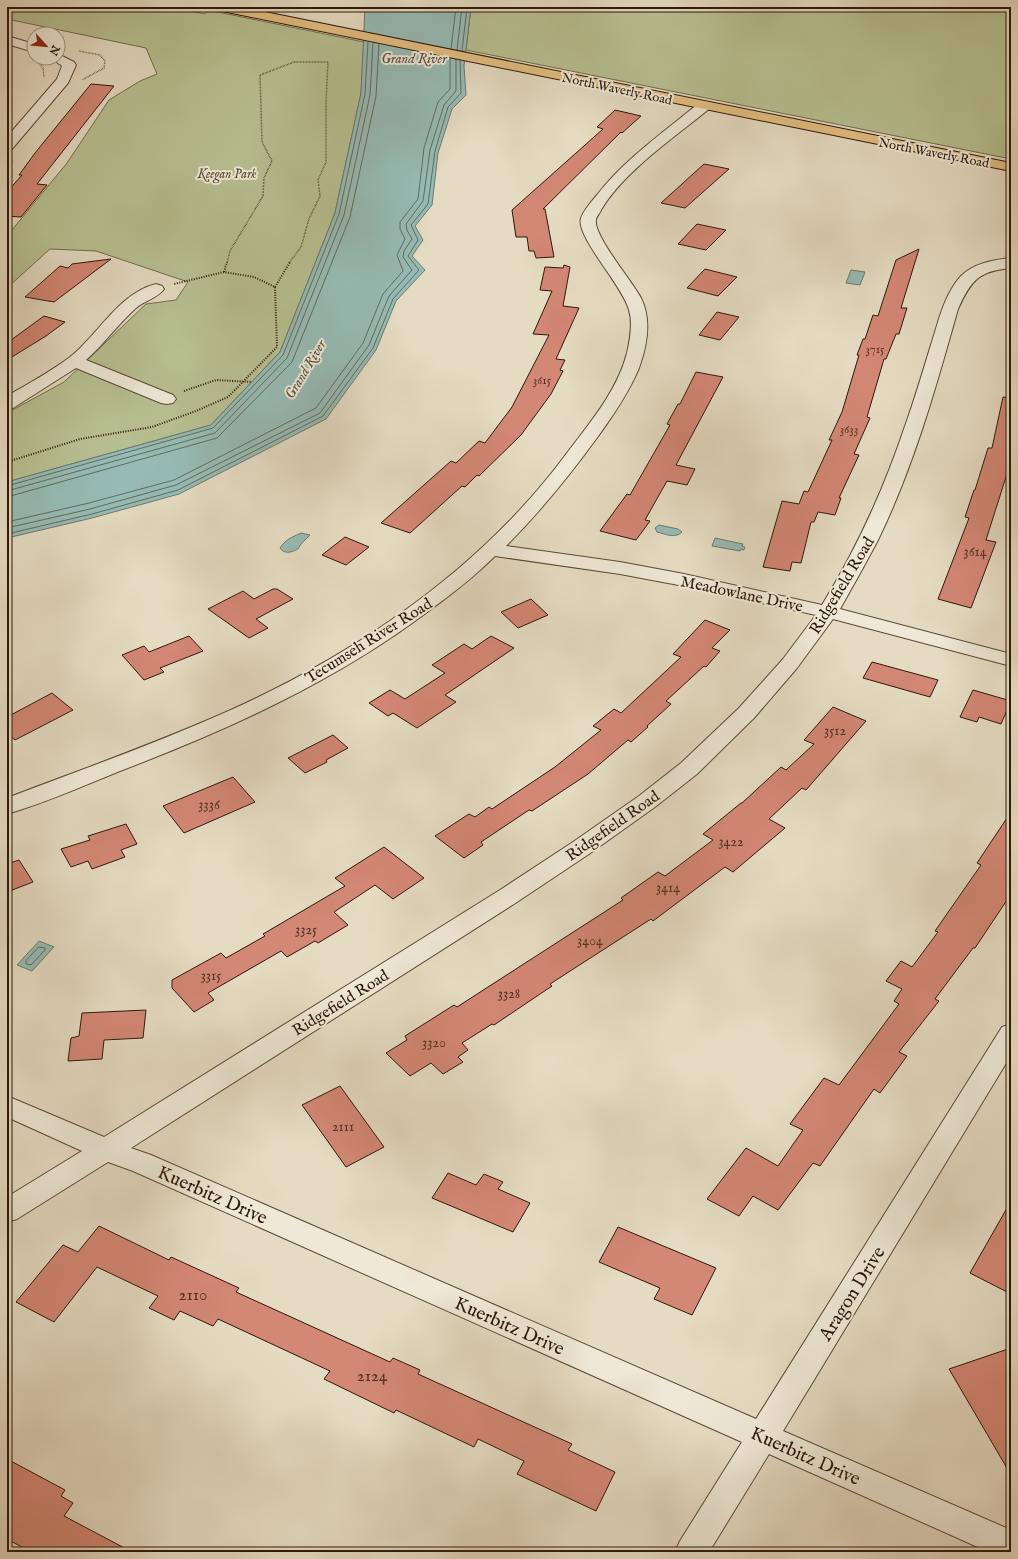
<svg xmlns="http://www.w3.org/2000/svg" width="1018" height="1559" viewBox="0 0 1018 1559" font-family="'IM FELL English',serif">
<rect width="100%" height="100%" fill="#e5dbc2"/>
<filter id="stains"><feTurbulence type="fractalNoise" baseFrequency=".005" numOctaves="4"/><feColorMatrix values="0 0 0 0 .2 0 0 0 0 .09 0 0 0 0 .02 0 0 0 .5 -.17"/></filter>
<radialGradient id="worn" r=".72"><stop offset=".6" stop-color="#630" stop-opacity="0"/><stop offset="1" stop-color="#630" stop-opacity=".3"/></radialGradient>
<!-- green -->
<path fill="#b7c092" stroke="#726c4d" d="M 7,7 L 172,7 L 205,14 L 208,10 L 364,42 L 361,93 L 335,213 L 280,352 L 211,425 L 7,482 L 7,413 L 64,382 L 146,304 L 176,300 L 188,282 L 96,251 L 50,249 L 7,288 L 7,236 L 67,163 L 109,100 L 140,81 L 157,74 L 146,48 L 7,19 Z
M 471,7 L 1011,7 L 1011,159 L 466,50 Z"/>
<!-- water -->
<path fill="#96bbb4" stroke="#6c7a6f" d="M 365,7 L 471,7 L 464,66 L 466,95 L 452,109 L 438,153 L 432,205 L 415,226 L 423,240 L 412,256 L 425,270 L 396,301 L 376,350 L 326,419 L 179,494 L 92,518 L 7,538 L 7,482 L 211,425 L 280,352 L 335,213 L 361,93 Z
M 851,270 L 865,272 L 860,285 L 846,283 Z
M 659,525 L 678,529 L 682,532 C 675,539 665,534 657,532 L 655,528 Z
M 301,533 L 310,535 L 301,544 L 298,549 C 292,552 285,555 280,548 C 285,540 292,537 301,533 Z
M 715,538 L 743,544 L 742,546 L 745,547 L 744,550 L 741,549 L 740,551 L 712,546 Z
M 39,941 L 54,947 L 32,971 L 17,965 Z"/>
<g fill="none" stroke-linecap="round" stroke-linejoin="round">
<!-- shore -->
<path stroke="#626a5e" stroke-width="1" d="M 451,49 L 456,7
M 457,50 L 462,7
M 462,51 L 467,7
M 7,486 L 213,428 L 283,355 L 339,214 L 365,94 L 368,42
M 7,491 L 215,433 L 287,358 L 344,215 L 370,95 L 373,43
M 7,497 L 217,438 L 292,362 L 350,217 L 376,96 L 379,44
M 7,522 L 89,503 L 174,480 L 316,408 L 363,343 L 383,294 L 403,271 L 397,255 L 405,239 L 400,229 L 400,222 L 418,199 L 424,148 L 438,102 L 450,89 L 450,58
M 7,528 L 90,509 L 176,485 L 320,413 L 369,345 L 389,296 L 412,270 L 403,257 L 404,251 L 412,239 L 407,230 L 406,224 L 423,201 L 430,150 L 444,105 L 456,91 L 456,59
M 7,534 L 92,514 L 178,490 L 323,416 L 373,348 L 393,299 L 419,270 L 408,256 L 418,240 L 411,225 L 428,204 L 435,151 L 448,107 L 461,93 L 460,60
M 39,947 L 45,948 L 45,950 L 31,965 L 26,964 L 26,961 Z"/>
</g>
<!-- building -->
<path fill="#d38775" stroke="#2d1808" d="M 91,84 L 114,86 L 37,184 L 47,185 L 21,217 L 7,216 L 7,192 L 22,175 L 19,175 L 35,153 Z
M 615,110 L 641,116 L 622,133 L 621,132 L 543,209 L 545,209 L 554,257 L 536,258 L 534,251 L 529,251 L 527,237 L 516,237 L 512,210 L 603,129 L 597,127 Z
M 704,164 L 729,169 L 685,208 L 661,203 Z
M 697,224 L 726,230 L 706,250 L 678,244 Z
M 919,249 L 901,308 L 907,308 L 899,334 L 896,334 L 886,359 L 884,359 L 867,417 L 870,418 L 854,454 L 859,455 L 839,498 L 841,498 L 835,515 L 818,512 L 814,522 L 811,522 L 801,563 L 792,562 L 790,571 L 763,567 L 782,501 L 799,504 L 804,491 L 808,492 L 832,440 L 829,440 L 842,412 L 859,355 L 857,355 L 863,339 L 865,339 L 873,315 L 878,316 L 896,260 Z
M 111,259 L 54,302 L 25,297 L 60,266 L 68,268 L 72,264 Z
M 564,265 L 570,267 L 563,306 L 579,308 L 556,359 L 565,360 L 560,370 L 563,371 L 551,394 L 521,435 L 479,476 L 477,475 L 465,487 L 462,486 L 410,533 L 381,523 L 451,461 L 456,463 L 479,441 L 485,443 L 512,407 L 549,335 L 533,334 L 552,291 L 540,290 L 545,267 L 563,268 Z
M 705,269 L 737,277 L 718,296 L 687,288 Z
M 717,312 L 739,317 L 720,340 L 699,335 Z
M 44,316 L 65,322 L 46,336 L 7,360 L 7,343 Z
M 696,372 L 723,377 L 676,465 L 695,469 L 687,485 L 667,481 L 645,520 L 650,521 L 636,540 L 600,531 L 627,494 L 630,495 L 670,425 L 667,424 L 678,404 L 680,404 Z
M 1003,397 L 1011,398 L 1011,461 L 986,540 L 996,542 L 971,608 L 938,599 L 969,518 L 965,517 L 974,490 L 975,490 L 988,448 L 992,448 Z
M 345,537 L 369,547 L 346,565 L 322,555 Z
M 273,589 L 277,589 L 293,599 L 256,619 L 268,628 L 249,638 L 208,609 L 243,591 L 254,599 Z
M 531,599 L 548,615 L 518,628 L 501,612 Z
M 705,620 L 730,630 L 712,648 L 720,651 L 706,667 L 704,666 L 666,701 L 671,704 L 647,726 L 648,727 L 631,742 L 628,740 L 588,774 L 532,811 L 529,810 L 481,842 L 483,845 L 464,858 L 435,836 L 469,814 L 475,817 L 489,807 L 492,809 L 555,767 L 601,730 L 593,726 L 614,709 L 621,713 L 681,657 L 673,654 Z
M 189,636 L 203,651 L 160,668 L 164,672 L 144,680 L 122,655 L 144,646 L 149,652 Z
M 491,636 L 514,648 L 445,695 L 456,702 L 417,728 L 393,713 L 388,716 L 369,703 L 390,690 L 405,699 L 445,673 L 432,665 L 464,644 L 472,649 Z
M 872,662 L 938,680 L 930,697 L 863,678 Z
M 973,690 L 1011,701 L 1001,724 L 979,717 L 977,722 L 960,717 Z
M 52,693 L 73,710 L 15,740 L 7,733 L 7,717 Z
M 833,707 L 866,721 L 806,790 L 802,788 L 769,819 L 785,828 L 733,872 L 725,867 L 653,921 L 651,919 L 550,984 L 552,986 L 494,1025 L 492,1024 L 462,1043 L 468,1050 L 458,1057 L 463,1062 L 443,1074 L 431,1063 L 410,1076 L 386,1053 L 407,1040 L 405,1036 L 454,1005 L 457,1007 L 623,900 L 621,898 L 658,872 L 665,876 L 713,840 L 703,834 L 741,803 L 742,803 L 781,767 L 786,770 L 814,744 L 804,740 Z
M 333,735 L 348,748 L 326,760 L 327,762 L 305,773 L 288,758 Z
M 233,777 L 255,802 L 184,833 L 163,806 Z
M 1011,812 L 1011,894 L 975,948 L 973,948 L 935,999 L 939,1001 L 899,1052 L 907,1056 L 880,1093 L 874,1089 L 820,1166 L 813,1163 L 778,1210 L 753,1196 L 739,1216 L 707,1199 L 746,1148 L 778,1166 L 803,1130 L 790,1124 L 824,1078 L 839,1085 L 899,1004 L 894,1001 L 902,989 L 886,981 L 901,961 L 912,967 L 938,932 L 935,931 L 981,865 L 977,863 Z
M 126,824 L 137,844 L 121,850 L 125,857 L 92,869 L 88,861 L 71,867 L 61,849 L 90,840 L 88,836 Z
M 384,847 L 424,878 L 393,899 L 375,885 L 334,912 L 348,925 L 318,943 L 315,941 L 287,957 L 281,951 L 208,993 L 214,1000 L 194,1012 L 172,988 L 172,980 L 221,953 L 226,958 L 265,936 L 263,934 L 345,886 L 335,878 Z
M 19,860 L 33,882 L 7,892 L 7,864 Z
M 146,1010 L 143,1038 L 104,1040 L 102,1059 L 68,1061 L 71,1038 L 79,1036 L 82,1013 Z
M 340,1086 L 384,1147 L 346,1167 L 302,1105 Z
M 448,1173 L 476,1185 L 484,1174 L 503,1182 L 498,1189 L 530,1203 L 513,1232 L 432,1198 Z
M 1011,1201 L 1011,1294 L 970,1273 Z
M 99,1226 L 169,1260 L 171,1257 L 239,1288 L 236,1292 L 390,1362 L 393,1358 L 420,1370 L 418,1374 L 572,1444 L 568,1450 L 615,1472 L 596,1511 L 517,1474 L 524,1461 L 478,1439 L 474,1447 L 396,1410 L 394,1413 L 324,1379 L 330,1371 L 218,1319 L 213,1326 L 180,1311 L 174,1320 L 149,1308 L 158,1296 L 97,1267 L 54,1322 L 16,1302 L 63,1245 L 78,1252 Z
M 618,1227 L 716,1268 L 692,1315 L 654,1299 L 660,1288 L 599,1262 Z
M 1011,1348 L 1011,1475 L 949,1369 Z
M 7,1459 L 65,1490 L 61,1496 L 73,1503 L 64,1516 L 132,1552 L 31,1552 L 7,1539 Z"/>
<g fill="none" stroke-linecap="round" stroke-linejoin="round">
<defs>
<path id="minor" d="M 7,36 L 34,44 L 34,52 L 7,44 Z
M 58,54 L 74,62 L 76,65 L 68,83 L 12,149 L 7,150 L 7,137 L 57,79 L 62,66 L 51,58 L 58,58 Z
M 704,102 L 709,103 L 711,106 L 709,109 C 675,137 623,172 601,210 C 600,213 596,217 596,220 C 593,235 632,281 641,298 C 652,320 647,346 639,368 C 629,392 614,414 599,435 C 570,475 540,512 506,546 L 620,562 L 684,574 L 822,605 C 857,548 884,489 905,426 C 914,401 922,374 930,348 C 938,324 943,296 961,276 C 974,263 993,260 1011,258 L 1011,268 C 979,271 971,280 958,309 C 936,387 914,466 878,540 C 866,563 853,586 840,609 L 1011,654 L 1011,666 L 833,619 L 797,668 L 754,718 L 697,774 L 655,807 L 589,854 L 517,902 L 131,1148 L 151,1155 L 756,1419 L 1002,1027 L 1011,1024 L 1011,1055 L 783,1431 L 1011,1530 L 1011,1552 L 989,1552 L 769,1454 L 709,1552 L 675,1552 L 680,1541 L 742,1442 L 133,1171 L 108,1162 L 17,1219 L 7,1222 L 7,1197 L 82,1151 L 7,1117 L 7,1096 L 104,1137 L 500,890 L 573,842 L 639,796 L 681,763 L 739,708 L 783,659 L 816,615 L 684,586 L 620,574 L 495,556 C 475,576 453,593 430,610 C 336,681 230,729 120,771 C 83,786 45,803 7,814 L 7,798 C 83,769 160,742 233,709 C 360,651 480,569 564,457 C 588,425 617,392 627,353 C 630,340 633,323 629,310 C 623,286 575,236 581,218 C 584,210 591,202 597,195 C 625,159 664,132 699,103 Z
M 156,284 L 162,286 L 164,289 C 158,298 144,301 136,308 C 118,324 104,344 86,360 L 173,395 L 176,399 L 173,403 L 167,404 L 161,403 L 76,368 L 13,408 L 7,409 L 7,396 C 28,384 50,372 70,357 C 98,335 119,293 156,284 Z"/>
<path id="major" d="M 216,7 L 240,7 L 1011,163 L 1011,171 L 222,11 L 218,10 Z"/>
</defs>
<!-- minor casing -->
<use href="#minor" stroke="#5b4936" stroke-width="2"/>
<!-- major casing -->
<use href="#major" stroke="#2d1808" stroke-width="2"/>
<!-- path-far1 -->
<path stroke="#2d1808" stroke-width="1.5" stroke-dasharray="0.5 1" stroke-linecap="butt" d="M 79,51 L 100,55 L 105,61 L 104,68 L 82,80
M 37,61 L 43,68 L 44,77
M 7,168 L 13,161
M 227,263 L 230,251 L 263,196 L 264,178 L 272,161 L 262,142 L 260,75 L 294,62 L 328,62 L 326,101 L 326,162 L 318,180 L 320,196 L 309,219 L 301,247 L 289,263"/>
<!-- path -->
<path stroke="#2d1808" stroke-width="2" stroke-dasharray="1 1.5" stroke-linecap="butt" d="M 224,272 L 227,262
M 275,287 L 290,262
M 184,391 L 216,380 L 252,382
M 7,462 L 80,439 L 152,427 L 196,411 L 228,397 L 277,347 L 275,287 L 254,277 L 224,272 L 174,284"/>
<!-- minor -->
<use href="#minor" fill="#eee8d7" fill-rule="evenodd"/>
<!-- major -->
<use href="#major" fill="#e2be81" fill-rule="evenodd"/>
</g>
<g text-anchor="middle" stroke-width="4" stroke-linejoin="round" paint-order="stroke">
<!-- far-number labels -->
<g font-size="12" fill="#563423">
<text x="875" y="353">3715</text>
<text x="542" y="384">3615</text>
<text x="849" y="433">3633</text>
</g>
<!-- far-street labels -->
<g font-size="13" fill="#2d1808" stroke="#eee8d7">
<text transform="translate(617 88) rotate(12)" y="5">North Waverly Road</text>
<text transform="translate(934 152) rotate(11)" y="5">North Waverly Road</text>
</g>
<!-- far-park labels -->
<g font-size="13" font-style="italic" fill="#564a31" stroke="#eee8d7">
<text x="227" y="178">Keegan Park</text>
</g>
<!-- far-water labels -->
<g font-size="14" font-style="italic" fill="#525144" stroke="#eee8d7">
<text x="414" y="63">Grand River</text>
<text transform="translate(305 369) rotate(-59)" y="5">Grand River</text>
</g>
<!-- number labels -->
<g font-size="14" fill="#563423">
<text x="975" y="556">3614</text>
<text x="835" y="735">3512</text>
<text x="209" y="809">3336</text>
<text x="731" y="846">3422</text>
<text x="668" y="892">3414</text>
<text x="306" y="934">3325</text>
<text x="590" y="945">3404</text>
<text x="211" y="980">3315</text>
<text x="509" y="998">3328</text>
<text x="434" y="1047">3320</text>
<text x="343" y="1131">2111</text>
</g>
<!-- street labels -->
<g font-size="16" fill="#2d1808" stroke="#eee8d7">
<text transform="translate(841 585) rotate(-59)" y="6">Ridgefield Road</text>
<text transform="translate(742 593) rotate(12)" y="6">Meadowlane Drive</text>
<text transform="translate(368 640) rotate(-32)" y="6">Tecumseh River Road</text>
<text transform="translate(612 825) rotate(-35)" y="6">Ridgefield Road</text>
<text transform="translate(340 1002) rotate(-32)" y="6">Ridgefield Road</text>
</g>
<!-- near-number labels -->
<g font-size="17" fill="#563423">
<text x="193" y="1300">2110</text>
<text x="372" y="1381">2124</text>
</g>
<!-- near-street labels -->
<g font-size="19" fill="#2d1808" stroke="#eee8d7">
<text transform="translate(213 1194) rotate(24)" y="7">Kuerbitz Drive</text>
<text transform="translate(851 1293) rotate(-58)" y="7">Aragon Drive</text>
<text transform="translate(510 1325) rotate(24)" y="7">Kuerbitz Drive</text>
<text transform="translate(806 1455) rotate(24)" y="7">Kuerbitz Drive</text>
</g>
</g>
<!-- margin -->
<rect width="1018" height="1559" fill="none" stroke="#e5dbc2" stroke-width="24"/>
<rect x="8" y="8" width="1002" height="1543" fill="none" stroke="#2d1808" stroke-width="2"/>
<rect x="12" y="12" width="994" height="1535" fill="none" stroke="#2d1808"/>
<!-- north arrow -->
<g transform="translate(46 46) rotate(117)"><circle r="19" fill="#eee8d7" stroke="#a19584"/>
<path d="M0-3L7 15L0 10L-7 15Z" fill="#8f2418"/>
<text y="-6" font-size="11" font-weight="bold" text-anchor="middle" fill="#2d1808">N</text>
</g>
<rect width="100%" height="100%" filter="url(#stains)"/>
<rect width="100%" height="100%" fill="url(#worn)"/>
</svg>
